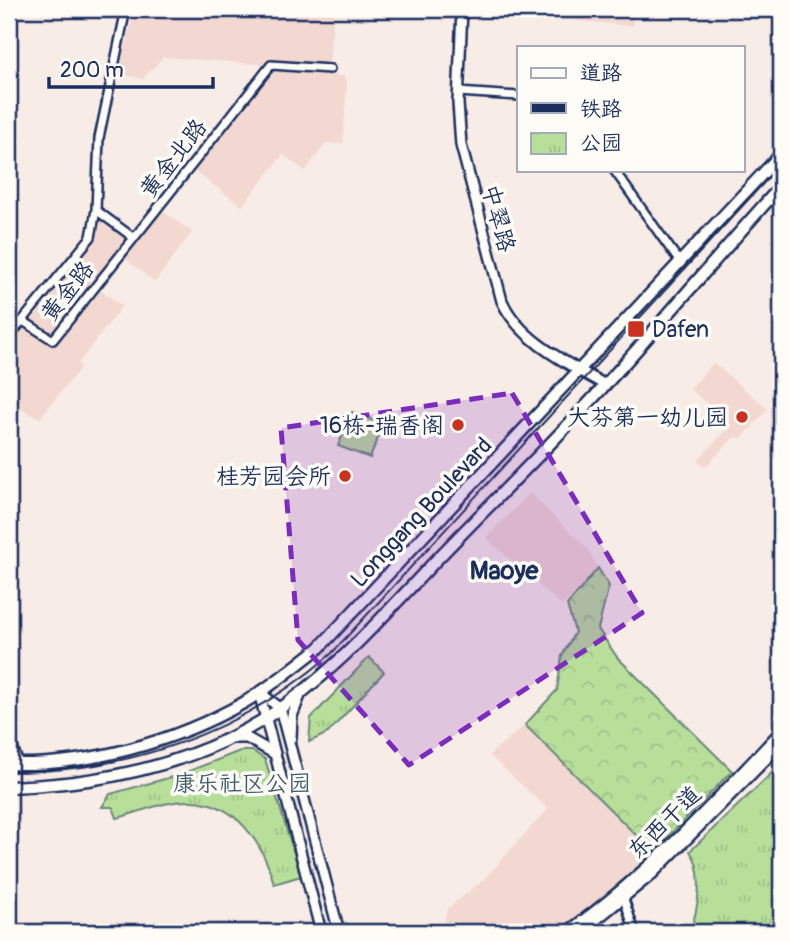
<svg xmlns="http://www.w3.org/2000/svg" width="790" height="941" viewBox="0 0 790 941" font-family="Pangolin,'LXGW WenKai TC',sans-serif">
<defs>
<pattern id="forest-crowns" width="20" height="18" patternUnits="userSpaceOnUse" patternTransform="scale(1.75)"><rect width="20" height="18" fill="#b8df9a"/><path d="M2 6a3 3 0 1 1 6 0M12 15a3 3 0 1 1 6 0" fill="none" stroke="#9ec087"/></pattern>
<pattern id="park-tufts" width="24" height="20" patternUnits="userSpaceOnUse" patternTransform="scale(1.75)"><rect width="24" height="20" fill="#b8df9a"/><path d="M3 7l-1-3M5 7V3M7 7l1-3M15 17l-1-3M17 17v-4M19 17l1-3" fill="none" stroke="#9ec087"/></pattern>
</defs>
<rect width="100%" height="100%" fill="#f8ece6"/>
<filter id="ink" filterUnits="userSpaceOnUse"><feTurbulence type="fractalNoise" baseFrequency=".0143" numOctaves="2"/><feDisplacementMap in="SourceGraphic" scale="14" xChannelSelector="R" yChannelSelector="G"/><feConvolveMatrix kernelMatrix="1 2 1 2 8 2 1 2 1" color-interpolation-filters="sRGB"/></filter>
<g filter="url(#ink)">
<!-- built -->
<path fill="#f2d8d1" d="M 135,9 L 334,9 L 329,64 L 273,61 L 269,65 L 163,57 L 143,79 L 118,73 Z
M 482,9 L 629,9 L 634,26 L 482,12 Z
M 274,68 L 343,76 L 347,83 L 343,144 L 326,143 L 305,171 L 283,155 L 242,206 L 192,169 Z
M 157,207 L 192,232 L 155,282 L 119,254 L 94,285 L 122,306 L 78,364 L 81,367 L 40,418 L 21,409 L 9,439 L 9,345 L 24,325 L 27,327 L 94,238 L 99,215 L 130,239 Z
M 713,363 L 768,409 L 742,438 L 734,437 L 705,467 L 698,460 L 731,425 L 690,389 Z
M 530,493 L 588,549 L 598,568 L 562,606 L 486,538 Z
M 525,725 L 653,852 L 583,914 L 553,932 L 441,932 L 448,908 L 482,881 L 548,809 L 489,755 Z"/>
<!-- green -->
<path fill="#b8df9a" stroke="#6a877c" stroke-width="2" d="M 352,412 L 383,424 L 370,458 L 338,446 Z"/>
<!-- forest -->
<path fill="url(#forest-crowns)" stroke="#6a877c" stroke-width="2" d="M 598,568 L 609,586 L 598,629 L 617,657 L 732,771 L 653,852 L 525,725 L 557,690 L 562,656 L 575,632 L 567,605 Z"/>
<!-- park -->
<path fill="url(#park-tufts)" stroke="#6a877c" stroke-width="2" d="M 369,657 L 384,672 L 328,733 L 309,742 L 311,718 Z
M 240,751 L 252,751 L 265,759 L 301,876 L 274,884 C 263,844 237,802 191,801 C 167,800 140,812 117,818 L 113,807 L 102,807 L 110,794 L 179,775 Z
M 774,771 L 781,778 L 781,932 L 690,932 C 698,910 705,871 690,851 Z"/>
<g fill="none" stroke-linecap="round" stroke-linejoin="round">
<defs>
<path id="minor" d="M 458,92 L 519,96
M 614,170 L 679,261
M 96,210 L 134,238 L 271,65 L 330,69
M 23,321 L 53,340 L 134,238
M 9,337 L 91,237 L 96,210 L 99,138 L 126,9
M 9,736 L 19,764
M 622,893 L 635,932"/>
<path id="major" d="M 462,9 L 458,103 L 461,145 L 502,301 C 520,341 569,364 605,385
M 259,692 L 280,708 L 339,932
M 259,692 L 321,932
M 230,738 L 247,738 L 275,754
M 291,738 L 292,716 L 301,693
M 567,932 C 646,876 715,802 781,731
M 581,932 L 652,874 L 781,744"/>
<path id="highway" d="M 9,764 C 89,766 175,742 245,702 C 271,687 295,666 319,648 L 781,154
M 9,787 C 98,784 190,766 266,718 C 335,674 388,610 444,552 C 498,496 554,442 606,384 C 665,319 722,251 781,186"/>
</defs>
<!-- minor casing -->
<use href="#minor" stroke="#1b2f5e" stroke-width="12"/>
<!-- major casing -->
<use href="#major" stroke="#1b2f5e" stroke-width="14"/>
<!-- highway casing -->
<use href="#highway" stroke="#1b2f5e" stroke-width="15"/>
<!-- minor -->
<use href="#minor" stroke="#fdfcf7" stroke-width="7"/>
<!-- major -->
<use href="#major" stroke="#fdfcf7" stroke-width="9"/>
<!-- highway -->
<use href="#highway" stroke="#fdfcf7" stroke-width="10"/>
<!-- rail -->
<path stroke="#1b2f5e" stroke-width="2" d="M 9,772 C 128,772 241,733 331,654 L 781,164"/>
</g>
</g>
<!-- marked area -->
<path fill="#7b2cbf" fill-opacity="0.2" stroke="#7b2cbf" stroke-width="5" stroke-dasharray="14 9" stroke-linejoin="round" d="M 512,393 L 642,613 L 409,765 L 298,640 L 281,428 Z"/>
<!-- markers -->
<g fill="#c8321e" stroke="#fdfcf7" stroke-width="2.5">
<rect x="627" y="320" width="18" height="18" rx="3.5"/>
<circle cx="742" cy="417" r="7"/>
<circle cx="458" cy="425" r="7"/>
<circle cx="345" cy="476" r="7"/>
</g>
<g text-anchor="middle" stroke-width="7" stroke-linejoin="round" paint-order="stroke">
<!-- street labels -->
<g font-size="23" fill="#1b2f5e" stroke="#fdfcf7">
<text transform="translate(173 158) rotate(-52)" y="8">黄金北路</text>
<text transform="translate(499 218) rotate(75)" y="8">中翠路</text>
<text transform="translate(67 291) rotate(-52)" y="8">黄金路</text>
<text transform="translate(421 512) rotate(-47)" y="8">Longgang Boulevard</text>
<text transform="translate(664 822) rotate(-45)" y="8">东西干道</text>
</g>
<!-- poi labels -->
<g font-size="23" fill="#1b2f5e" stroke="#fdfcf7" text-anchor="end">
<text x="652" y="337" text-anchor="start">Dafen</text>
<text x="728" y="425">大芬第一幼儿园</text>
<text x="444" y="433">16栋-瑞香阁</text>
<text x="331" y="484">桂芳园会所</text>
</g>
<!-- park labels -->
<g font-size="23" fill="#425b6d" stroke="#fdfcf7">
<text x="242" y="791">康乐社区公园</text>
</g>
<!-- quarter labels -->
<g font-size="26" font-weight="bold" fill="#1b2f5e" stroke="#fdfcf7">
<text x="504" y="579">Maoye</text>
</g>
</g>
<!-- margin -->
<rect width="790" height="941" fill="none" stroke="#fdfcf7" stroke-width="35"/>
<rect x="18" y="18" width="755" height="906" fill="none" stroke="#1b2f5e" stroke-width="2.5" filter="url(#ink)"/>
<!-- legend -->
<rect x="517" y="46" width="228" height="126" fill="#fdfcf7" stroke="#a3aaba" stroke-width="2"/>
<rect x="531" y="68" width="35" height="10" fill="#fdfcf7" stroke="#a3aaba" stroke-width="2"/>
<text x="580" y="80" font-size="21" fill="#1b2f5e">道路</text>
<rect x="531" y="103" width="35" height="10" fill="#1b2f5e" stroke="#a3aaba" stroke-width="2"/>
<text x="580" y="116" font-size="21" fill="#1b2f5e">铁路</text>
<rect x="531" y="133" width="35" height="21" fill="url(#park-tufts)" stroke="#a3aaba" stroke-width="2"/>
<text x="580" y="150" font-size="21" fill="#1b2f5e">公园</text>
<!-- scale -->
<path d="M49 77v10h164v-10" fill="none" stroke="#1b2f5e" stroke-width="3.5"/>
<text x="60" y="77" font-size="21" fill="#1b2f5e" stroke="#fdfcf7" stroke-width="5" paint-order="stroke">200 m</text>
</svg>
